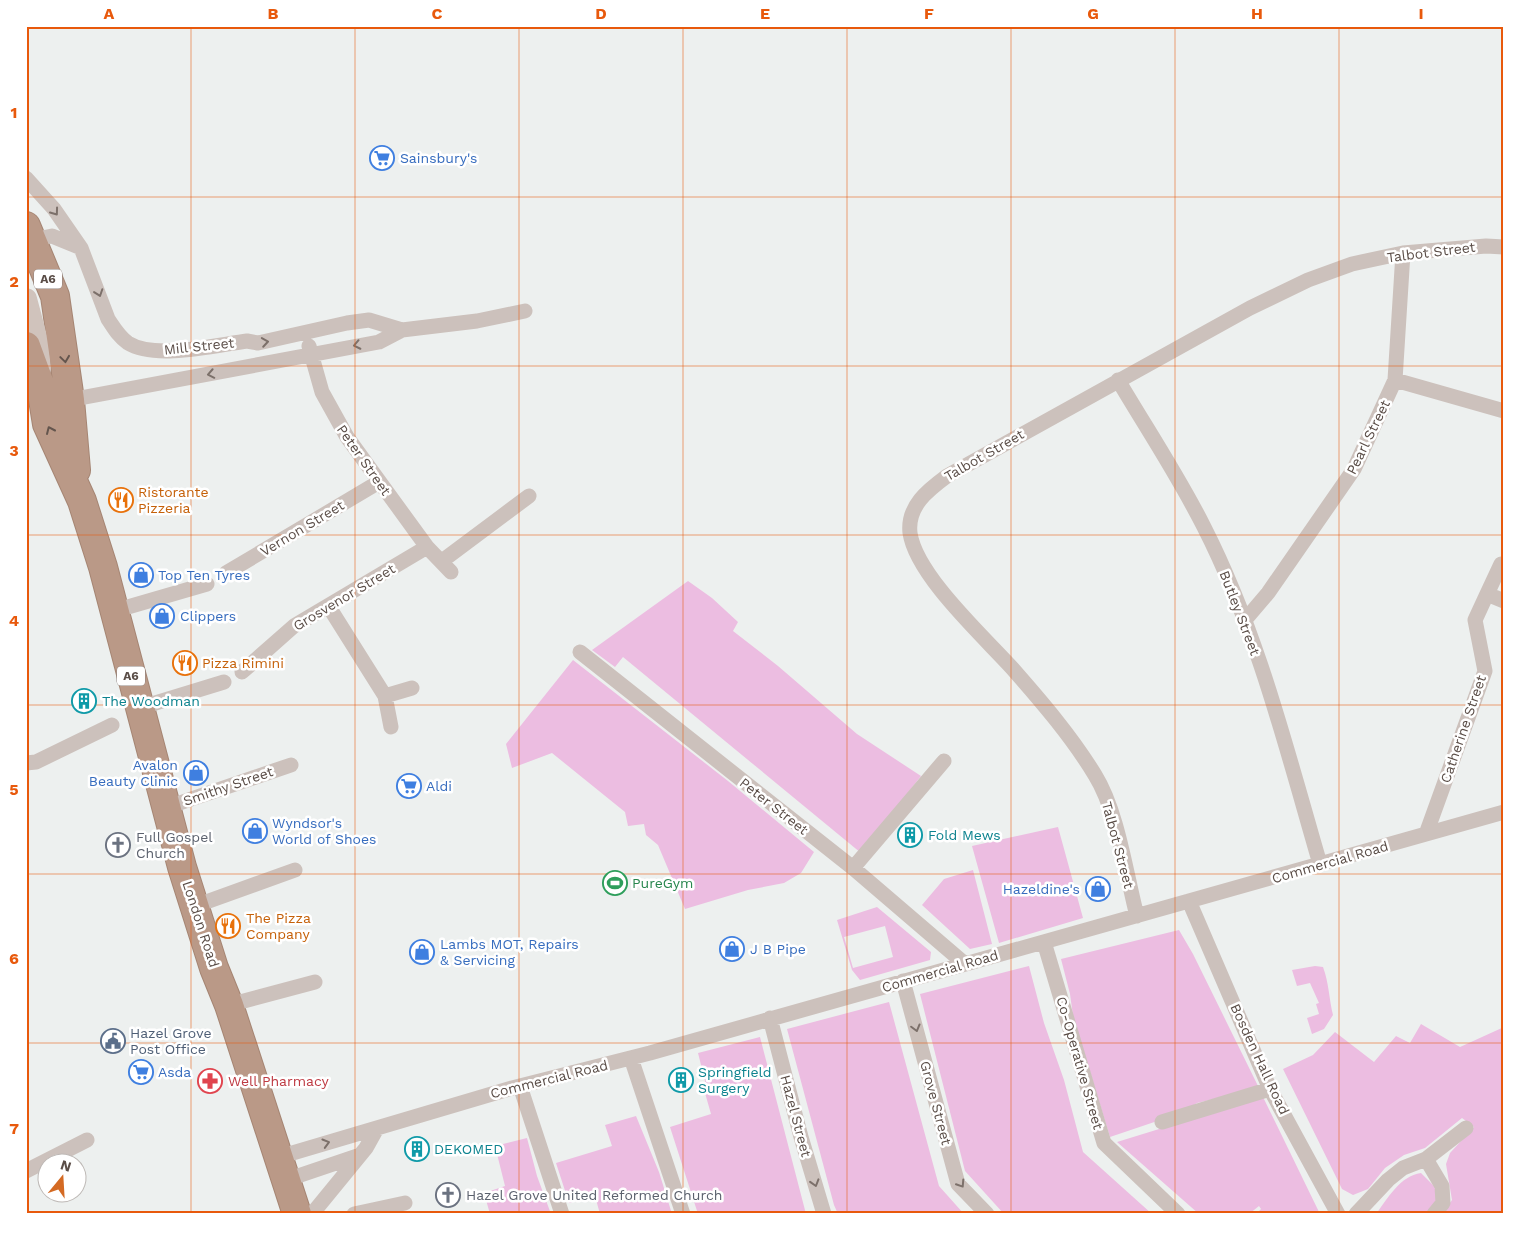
<svg xmlns="http://www.w3.org/2000/svg" width="1530" height="1240" viewBox="0 0 1530 1240" font-family="'Work Sans',sans-serif">
<rect width="100%" height="100%" fill="#edf0ef"/>
<!-- green -->
<path fill="#ecbde1" fill-rule="evenodd" d="M 688,581 L 712,598 L 738,622 L 733,631 L 778,666 L 857,734 L 921,776 L 861,853 L 623,657 L 615,667 L 592,650 Z
M 573,660 L 728,781 L 814,852 L 801,873 L 784,883 L 748,890 L 685,909 L 658,845 L 646,835 L 644,824 L 628,826 L 625,812 L 552,753 L 512,768 L 506,744 Z
M 1058,827 L 1083,918 L 999,943 L 972,846 Z
M 973,870 L 992,944 L 970,949 L 922,905 L 944,879 Z
M 877,907 L 931,952 L 930,960 L 860,980 L 852,970 L 837,920 ZM 885,926 L 893,957 L 853,968 L 844,937 Z
M 1179,930 L 1193,954 L 1259,1088 L 1197,1103 L 1181,1113 L 1110,1137 L 1073,1016 L 1070,994 L 1061,959 Z
M 1029,966 L 1044,1023 L 1064,1080 L 1083,1152 L 1152,1214 L 1004,1214 L 965,1171 L 920,994 Z
M 1315,966 L 1323,967 C 1329,983 1329,999 1333,1015 L 1324,1029 L 1312,1034 L 1307,1018 L 1319,1014 L 1316,1004 L 1319,1003 L 1310,983 L 1297,986 L 1292,970 Z
M 889,1002 L 939,1186 L 964,1214 L 838,1214 L 834,1205 L 787,1029 Z
M 1421,1024 L 1460,1047 L 1504,1027 L 1504,1214 L 1442,1214 L 1452,1200 L 1446,1164 L 1450,1153 L 1474,1127 L 1462,1118 L 1425,1148 L 1404,1155 L 1385,1168 L 1368,1189 L 1353,1195 L 1342,1189 L 1283,1069 L 1313,1055 L 1335,1032 L 1374,1062 L 1396,1036 L 1410,1043 Z
M 760,1037 L 806,1214 L 698,1214 L 670,1127 L 711,1114 L 703,1086 L 706,1085 L 698,1053 Z
M 1263,1097 L 1320,1214 L 1256,1214 L 1261,1209 L 1259,1206 L 1249,1214 L 1199,1214 L 1117,1142 Z
M 636,1116 L 659,1172 L 672,1214 L 600,1214 L 595,1196 L 569,1203 L 556,1163 L 612,1146 L 605,1125 Z
M 527,1138 L 537,1176 L 551,1214 L 490,1214 L 484,1193 L 505,1186 L 495,1146 Z
M 1421,1173 L 1436,1188 L 1437,1202 L 1427,1214 L 1376,1214 C 1388,1198 1400,1176 1421,1173 Z"/>
<g fill="none" stroke-linecap="round" stroke-linejoin="round">
<defs>
<path id="highway" d="M 26,226 L 55,296 L 70,400 L 76,470
M 26,346 L 41,387 L 47,424 L 82,501 L 103,567 L 182,867 L 214,968 L 229,1005 L 297,1214"/>
</defs>
<!-- highway casing -->
<use href="#highway" stroke="#a58573" stroke-width="30"/>
<!-- street -->
<path stroke="#ccc1bc" stroke-width="15" d="M 26,178 L 54,209 L 81,248 L 108,319 C 114,328 119,337 128,343 C 155,360 216,345 247,341 L 258,343 L 347,323 L 369,320 L 402,330
M 32,240 L 52,236 L 79,247
M 309,346 L 322,392 L 347,437 L 427,547 L 451,572
M 1118,380 C 1147,429 1179,477 1204,527 C 1258,633 1287,751 1320,864
M 1395,380 L 1504,411
M 64,401 L 379,342 L 402,330 L 477,321 L 525,311
M 442,561 L 529,496
M 226,573 L 379,482
M 1487,594 L 1501,564
M 329,607 L 385,696 L 391,727
M 114,611 L 207,584
M 1245,620 L 1268,593 L 1354,469 L 1395,380 L 1403,253
M 580,652 L 853,868 L 965,964
M 242,672 L 294,626 L 427,547
M 385,696 L 412,688
M 139,708 L 224,682
M 26,763 L 36,762 L 112,725
M 165,808 L 291,765
M 1426,834 L 1485,671 L 1475,620 L 1487,594 L 1504,601
M 853,868 L 944,761
M 1189,901 L 1270,1089 L 1338,1214
M 195,906 L 295,870
M 1137,916 C 1126,874 1118,812 1095,775 C 1072,737 1041,701 1012,668 C 983,636 916,575 910,533 C 907,506 928,490 947,476 L 1250,308 L 1308,280 L 1352,264 L 1403,253 L 1486,246 L 1504,247
M 1044,942 L 1104,1143 L 1178,1214
M 903,981 L 958,1184 L 987,1214
M 229,1005 L 315,982
M 770,1018 L 801,1137 L 824,1214
M 631,1058 L 683,1214
M 520,1086 L 562,1214
M 1162,1122 L 1270,1089
M 279,1157 L 512,1088 L 650,1053 L 1504,812
M 1426,1159 L 1442,1186 L 1443,1203 L 1434,1214
M 26,1171 L 87,1140
M 286,1180 L 357,1156
M 312,1214 L 366,1148 L 376,1130
M 354,1214 L 405,1203
M 1356,1214 L 1388,1180 L 1403,1168 L 1426,1159 L 1466,1128"/>
<!-- secondary -->
<path stroke="#d0c3bc" stroke-width="22" d="M 26,299 L 38,344 L 40,369"/>
<!-- highway -->
<use href="#highway" stroke="#ba9987" stroke-width="28"/>
</g>
<!-- one-way arrows -->
<defs><path id="oneway-chevron" d="M-2-3.5L2.5 0L-2 3.5" fill="none" stroke-width="1.6" stroke-linecap="round" stroke-linejoin="round" transform="scale(1.25)"/></defs>
<g stroke="#7c706a">
<use href="#oneway-chevron" transform="translate(55 212) rotate(54)"/>
<use href="#oneway-chevron" transform="translate(99 293) rotate(71)"/>
<use href="#oneway-chevron" transform="translate(265 342) rotate(-9)"/>
<use href="#oneway-chevron" transform="translate(357 345) rotate(168)"/>
<use href="#oneway-chevron" transform="translate(211 374) rotate(169)"/>
<use href="#oneway-chevron" transform="translate(916 1028) rotate(75)"/>
<use href="#oneway-chevron" transform="translate(326 1143) rotate(-16)"/>
<use href="#oneway-chevron" transform="translate(815 1183) rotate(73)"/>
<use href="#oneway-chevron" transform="translate(961 1184) rotate(57)"/>
</g>
<g stroke="#64554d">
<use href="#oneway-chevron" transform="translate(65 359) rotate(82)"/>
<use href="#oneway-chevron" transform="translate(50 430) rotate(-114)"/>
</g>
<!-- grid -->
<path fill="none" stroke="#e8590c" stroke-width="1" stroke-opacity="0.55" d="M 191,26 L 191,1214M 355,26 L 355,1214M 519,26 L 519,1214M 683,26 L 683,1214M 847,26 L 847,1214M 1011,26 L 1011,1214M 1175,26 L 1175,1214M 1339,26 L 1339,1214M 26,197 L 1504,197M 26,366 L 1504,366M 26,535 L 1504,535M 26,705 L 1504,705M 26,874 L 1504,874M 26,1043 L 1504,1043"/>
<!-- icons -->
<defs>
<symbol id="supermarket-ring" viewBox="-11 -11 22 22"><circle r="9.5" fill="#fff" stroke="#3f7fe0" stroke-width="1.5"/><path d="M-6-5.5h2.5l.6 2H6L4.5 2H-2.5L-4.4-4H-6ZM-1.5 3.2a1.3 1.3 0 1 0 .1 0ZM3 3.2a1.3 1.3 0 1 0 .1 0Z" fill="#3f7fe0"/></symbol>
<symbol id="restaurant-ring" viewBox="-11 -11 22 22"><circle r="9.5" fill="#fff" stroke="#e8710a" stroke-width="1.5"/><path d="M-5-6h1v4h1v-4h1v4h1v-4h1v5L-1.5 .5V6h-2V.5L-5-1ZM5-6V6H3V1.5H1.5Q1.5-4 5-6Z" fill="#e8710a"/></symbol>
<symbol id="shop-ring" viewBox="-11 -11 22 22"><circle r="9.5" fill="#fff" stroke="#3f7fe0" stroke-width="1.5"/><path d="M-5-2.5h2.3a2.7 3.5 0 0 1 5.4 0H5L5.5 6h-11ZM-1.5-2.5h3a1.5 2.3 0 0 0-3 0Z" fill="#3f7fe0"/></symbol>
<symbol id="building-ring" viewBox="-11 -11 22 22"><circle r="9.5" fill="#fff" stroke="#0f9aa8" stroke-width="1.5"/><path d="M-4-6H4V6H1V3H-1V6H-4ZM-2.5-4.3h1.7v1.8h-1.7ZM.8-4.3h1.7v1.8H.8ZM-2.5-1h1.7V.8h-1.7ZM.8-1h1.7V.8H.8Z" fill="#0f9aa8"/></symbol>
<symbol id="church-ring" viewBox="-11 -11 22 22"><circle r="9.5" fill="#fff" stroke="#6b7280" stroke-width="1.5"/><path d="M-1.2-6h2.4v3.5h3.3v2.4h-3.3V6h-2.4V-.1h-3.3v-2.4h3.3Z" fill="#6b7280"/></symbol>
<symbol id="stadium-ring" viewBox="-11 -11 22 22"><circle r="9.5" fill="#fff" stroke="#2e9e5b" stroke-width="1.5"/><path d="M0-5a6.5 5 0 1 0 0 10a6.5 5 0 1 0 0-10ZM-3.5-1.8h7v3.6h-7Z" fill="#2e9e5b"/></symbol>
<symbol id="civic-ring" viewBox="-11 -11 22 22"><circle r="9.5" fill="#fff" stroke="#5c6f8a" stroke-width="1.5"/><path d="M-.6-6.5H3V-4.5H.6V-3L4-1V1h2V6H-6V1h2V-1L-.6-3ZM-1.2 2.5V6h2.4V2.5Z" fill="#5c6f8a"/></symbol>
<symbol id="pharmacy-ring" viewBox="-11 -11 22 22"><circle r="9.5" fill="#fff" stroke="#e0444e" stroke-width="1.5"/><path d="M-2-6h4v4h4v4h-4v4h-4v-4h-4v-4h4Z" fill="#e0444e"/></symbol>
</defs>
<g fill-rule="evenodd">
<use href="#supermarket-ring" x="368" y="144" width="28" height="28"/>
<use href="#restaurant-ring" x="107" y="486" width="28" height="28"/>
<use href="#shop-ring" x="127" y="561" width="28" height="28"/>
<use href="#shop-ring" x="148" y="602" width="28" height="28"/>
<use href="#restaurant-ring" x="171" y="649" width="28" height="28"/>
<use href="#building-ring" x="70" y="687" width="28" height="28"/>
<use href="#shop-ring" x="182" y="759" width="28" height="28"/>
<use href="#supermarket-ring" x="395" y="772" width="28" height="28"/>
<use href="#shop-ring" x="241" y="817" width="28" height="28"/>
<use href="#building-ring" x="896" y="821" width="28" height="28"/>
<use href="#church-ring" x="104" y="831" width="28" height="28"/>
<use href="#stadium-ring" x="601" y="869" width="28" height="28"/>
<use href="#shop-ring" x="1084" y="875" width="28" height="28"/>
<use href="#restaurant-ring" x="214" y="912" width="28" height="28"/>
<use href="#shop-ring" x="718" y="935" width="28" height="28"/>
<use href="#shop-ring" x="408" y="938" width="28" height="28"/>
<use href="#civic-ring" x="99" y="1027" width="28" height="28"/>
<use href="#supermarket-ring" x="127" y="1058" width="28" height="28"/>
<use href="#building-ring" x="667" y="1066" width="28" height="28"/>
<use href="#pharmacy-ring" x="196" y="1067" width="28" height="28"/>
<use href="#building-ring" x="403" y="1135" width="28" height="28"/>
<use href="#church-ring" x="434" y="1181" width="28" height="28"/>
</g>
<g text-anchor="middle" stroke-width="5" stroke-linejoin="round" paint-order="stroke">
<!-- shield labels -->
<g fill="#fff" stroke="#8c827e" stroke-width="1">
<rect x="34" y="269.5" width="28" height="19" rx="4"/>
<rect x="117" y="666.5" width="28" height="19" rx="4"/>
</g>
<g font-size="12" font-weight="bold" fill="#5a4d47">
<text x="48" y="283">A6</text>
<text x="131" y="680">A6</text>
</g>
<!-- shop labels -->
<g font-size="14" fill="#366cbe" stroke="#fff" text-anchor="start">
<text x="400" y="163">Sainsbury's</text>
<text x="158" y="580">Top Ten Tyres</text>
<text x="180" y="621">Clippers</text>
<text x="178" y="770" text-anchor="end">Avalon<tspan x="178" dy="16">Beauty Clinic</tspan></text>
<text x="426" y="791">Aldi</text>
<text x="272" y="828">Wyndsor's<tspan x="272" dy="16">World of Shoes</tspan></text>
<text x="1080" y="894" text-anchor="end">Hazeldine's</text>
<text x="440" y="949">Lambs MOT, Repairs<tspan x="440" dy="16">&amp; Servicing</tspan></text>
<text x="750" y="954">J B Pipe</text>
<text x="158" y="1077">Asda</text>
</g>
<!-- street labels -->
<g font-size="14" fill="#5a4d47" stroke="#fff">
<text transform="translate(1431 252) rotate(-7)" y="5">Talbot Street</text>
<text transform="translate(199 346) rotate(-6)" y="5">Mill Street</text>
<text transform="translate(1368 437) rotate(-64)" y="5">Pearl Street</text>
<text transform="translate(984 455) rotate(-30)" y="5">Talbot Street</text>
<text transform="translate(364 460) rotate(55)" y="5">Peter Street</text>
<text transform="translate(302 528) rotate(-31)" y="5">Vernon Street</text>
<text transform="translate(344 597) rotate(-31)" y="5">Grosvenor Street</text>
<text transform="translate(1240 613) rotate(69)" y="5">Butley Street</text>
<text transform="translate(1463 729) rotate(-71)" y="5">Catherine Street</text>
<text transform="translate(228 786) rotate(-19)" y="5">Smithy Street</text>
<text transform="translate(774 806) rotate(38)" y="5">Peter Street</text>
<text transform="translate(1118 845) rotate(75)" y="5">Talbot Street</text>
<text transform="translate(1330 862) rotate(-16)" y="5">Commercial Road</text>
<text transform="translate(201 924) rotate(72)" y="5">London Road</text>
<text transform="translate(940 971) rotate(-16)" y="5">Commercial Road</text>
<text transform="translate(1260 1059) rotate(65)" y="5">Bosden Hall Road</text>
<text transform="translate(1080 1063) rotate(74)" y="5">Co-Operative Street</text>
<text transform="translate(549 1079) rotate(-14)" y="5">Commercial Road</text>
<text transform="translate(936 1103) rotate(75)" y="5">Grove Street</text>
<text transform="translate(796 1116) rotate(75)" y="5">Hazel Street</text>
</g>
<!-- food labels -->
<g font-size="14" fill="#c56008" stroke="#fff" text-anchor="start">
<text x="138" y="497">Ristorante<tspan x="138" dy="16">Pizzeria</tspan></text>
<text x="202" y="668">Pizza Rimini</text>
<text x="246" y="923">The Pizza<tspan x="246" dy="16">Company</tspan></text>
</g>
<!-- culture labels -->
<g font-size="14" fill="#0d838f" stroke="#fff" text-anchor="start">
<text x="102" y="706">The Woodman</text>
<text x="928" y="840">Fold Mews</text>
<text x="698" y="1077">Springfield<tspan x="698" dy="16">Surgery</tspan></text>
<text x="434" y="1154">DEKOMED</text>
</g>
<!-- worship labels -->
<g font-size="14" fill="#5b616d" stroke="#fff" text-anchor="start">
<text x="136" y="842">Full Gospel<tspan x="136" dy="16">Church</tspan></text>
<text x="466" y="1200">Hazel Grove United Reformed Church</text>
</g>
<!-- leisure labels -->
<g font-size="14" fill="#27864d" stroke="#fff" text-anchor="start">
<text x="632" y="888">PureGym</text>
</g>
<!-- service labels -->
<g font-size="14" fill="#4e5e75" stroke="#fff" text-anchor="start">
<text x="130" y="1038">Hazel Grove<tspan x="130" dy="16">Post Office</tspan></text>
</g>
<!-- health labels -->
<g font-size="14" fill="#be3a42" stroke="#fff" text-anchor="start">
<text x="228" y="1086">Well Pharmacy</text>
</g>
</g>
<!-- border -->
<rect width="1530" height="1240" fill="none" stroke="#ffffff" stroke-width="55"/>
<!-- north arrow -->
<g transform="translate(62 1178) rotate(18)"><circle r="24" fill="#ffffff" stroke="#bdb8b5"/>
<path d="M0-4L9 19L0 12L-9 19Z" fill="#d46a23"/>
<text y="-8" font-size="14" font-weight="bold" text-anchor="middle" fill="#5a4d47">N</text>
</g>
<rect x="28" y="28" width="1474" height="1184" fill="none" stroke="#e8590c" stroke-width="2"/>
<g font-size="16" text-anchor="middle" font-weight="bold" fill="#e8590c">
<text x="109" y="19">A</text>
<text x="273" y="19">B</text>
<text x="437" y="19">C</text>
<text x="601" y="19">D</text>
<text x="765" y="19">E</text>
<text x="929" y="19">F</text>
<text x="1093" y="19">G</text>
<text x="1257" y="19">H</text>
<text x="1421" y="19">I</text>
<text x="14" y="118">1</text>
<text x="14" y="287">2</text>
<text x="14" y="456">3</text>
<text x="14" y="626">4</text>
<text x="14" y="795">5</text>
<text x="14" y="964">6</text>
<text x="14" y="1134">7</text>
</g>
</svg>
